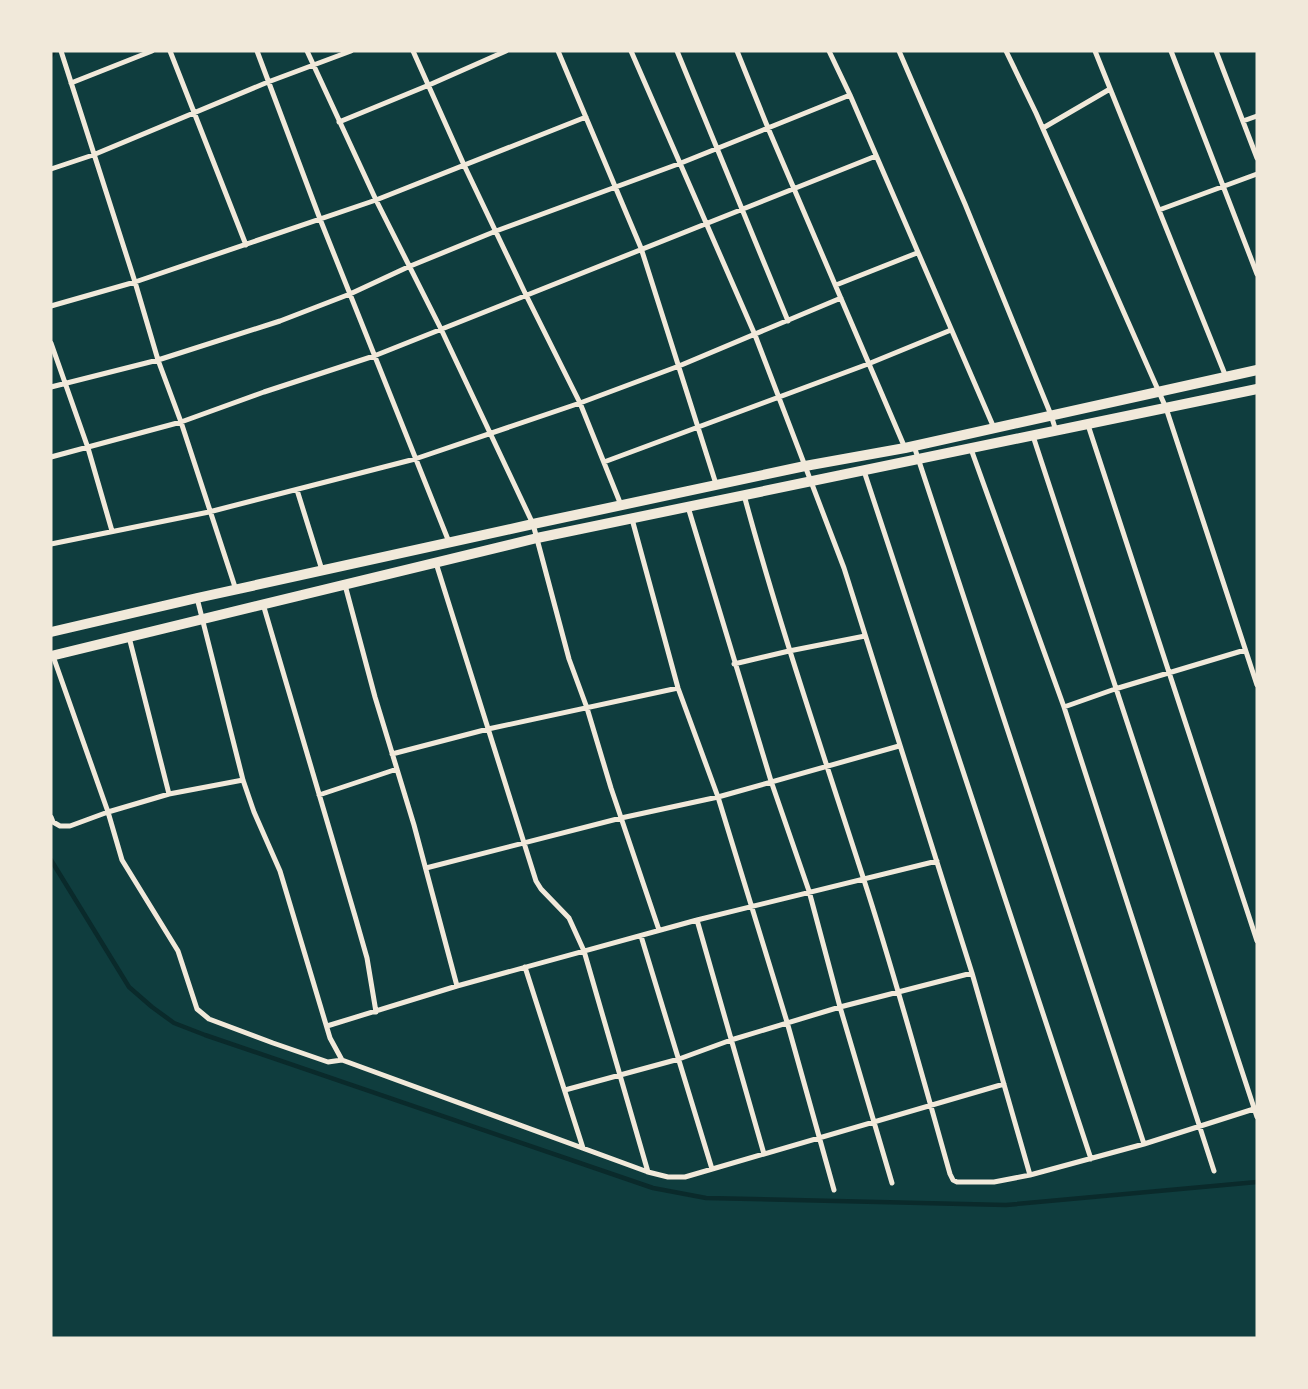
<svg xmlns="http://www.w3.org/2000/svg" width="1308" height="1389" viewBox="0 0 1308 1389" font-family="Signika,sans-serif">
<rect width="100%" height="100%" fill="#0f3d3e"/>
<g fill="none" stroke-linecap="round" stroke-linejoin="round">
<!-- stream -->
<path stroke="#0a2a2b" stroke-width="4.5" d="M 51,56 L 54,51
M 51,860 L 129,987 L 152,1007 L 174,1023 L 205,1035 L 653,1188 L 706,1198 L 1006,1205 L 1257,1182"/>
<!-- minor -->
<path stroke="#f1e9da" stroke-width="5" d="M 61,51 L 135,282 L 158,360 L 181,422 L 236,590
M 170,51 L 246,245
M 257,51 L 320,219 L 449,542
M 307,51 L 376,200 L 441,329 L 533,524 L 569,659 L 587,708 L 611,788 L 659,930
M 413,51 L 464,165 L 526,295 L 580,403 L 621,505
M 558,51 L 641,248 L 716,484
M 631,51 L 755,335 L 844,568 L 972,973 L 1030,1175
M 677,51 L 788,321
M 737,51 L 768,128 L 905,448
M 829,51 L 850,95 L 994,428
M 899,51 L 965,204 L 1051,415 L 1056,431
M 1006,51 L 1036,113 L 1166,408 L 1257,685
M 1095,51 L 1226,377
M 1171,51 L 1257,274
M 1216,51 L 1257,158
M 71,83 L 152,51
M 1243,121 L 1257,116
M 339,122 L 429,85 L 506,51
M 1043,128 L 1110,89
M 51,169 L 93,155 L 268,82 L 351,51
M 1159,210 L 1257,174
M 836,285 L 917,253
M 51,306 L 135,282 L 376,200 L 586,117
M 51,343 L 88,448 L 112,531
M 51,387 L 158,360 L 280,321 L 350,294 L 408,267 L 496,231 L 681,163 L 850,95
M 1088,425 L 1257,941
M 1033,436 L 1257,1117
M 914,446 L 1144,1144
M 971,449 L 1064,707 L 1214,1171
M 51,457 L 181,422 L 264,392 L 374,356 L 876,156
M 604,462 L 868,364 L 951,330
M 864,471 L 1091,1159
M 297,490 L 322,570
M 744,495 C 779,624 822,750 863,877 C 895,975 922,1075 950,1174 L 953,1180 L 957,1182 L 994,1182 L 1030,1175 L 1144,1144 L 1257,1108
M 688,507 L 771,781 L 809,891 L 840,1007 L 892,1183
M 632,519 L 678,688 L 718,797 L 787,1022 L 834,1190
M 51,544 L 209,512 L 415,459 L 580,403 L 679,366 L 841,298
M 436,563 L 536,881 L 541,889 L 569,918 L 584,951 L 648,1172
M 345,585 L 375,697 L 414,825 L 457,986
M 197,598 L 243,780 L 254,812 L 280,871 L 330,1038 L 342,1060 L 648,1172 L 668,1177 L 685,1177 L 1004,1084
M 263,604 L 355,916 L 367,958 L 376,1012
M 129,637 L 169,794
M 53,656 L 108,812 L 122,860 L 178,951 L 197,1009 L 209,1019 L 273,1043 L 328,1062 L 342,1060
M 734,664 L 789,651 L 865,636
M 1064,707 L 1115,689 L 1245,650
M 392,754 L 488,729 L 678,688
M 319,795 L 397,769
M 51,817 L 53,822 L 60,826 L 70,826 L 108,812 L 169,794 L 243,780
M 426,868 L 621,818 L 718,797 L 899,746
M 697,920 L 764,1154
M 641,936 L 712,1169
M 525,967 L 583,1148
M 327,1026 L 457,986 L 697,920 L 937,861
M 565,1090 L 679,1059 L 731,1040 L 840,1007 L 972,973"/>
<!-- secondary -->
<path stroke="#f1e9da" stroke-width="10" d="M 51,632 L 197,598 L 533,524 L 805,466 L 905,448 L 1257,370
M 51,656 L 537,538 L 1257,389"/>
</g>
<!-- border -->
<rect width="1308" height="1389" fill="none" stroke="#f1e9da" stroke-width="105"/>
</svg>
